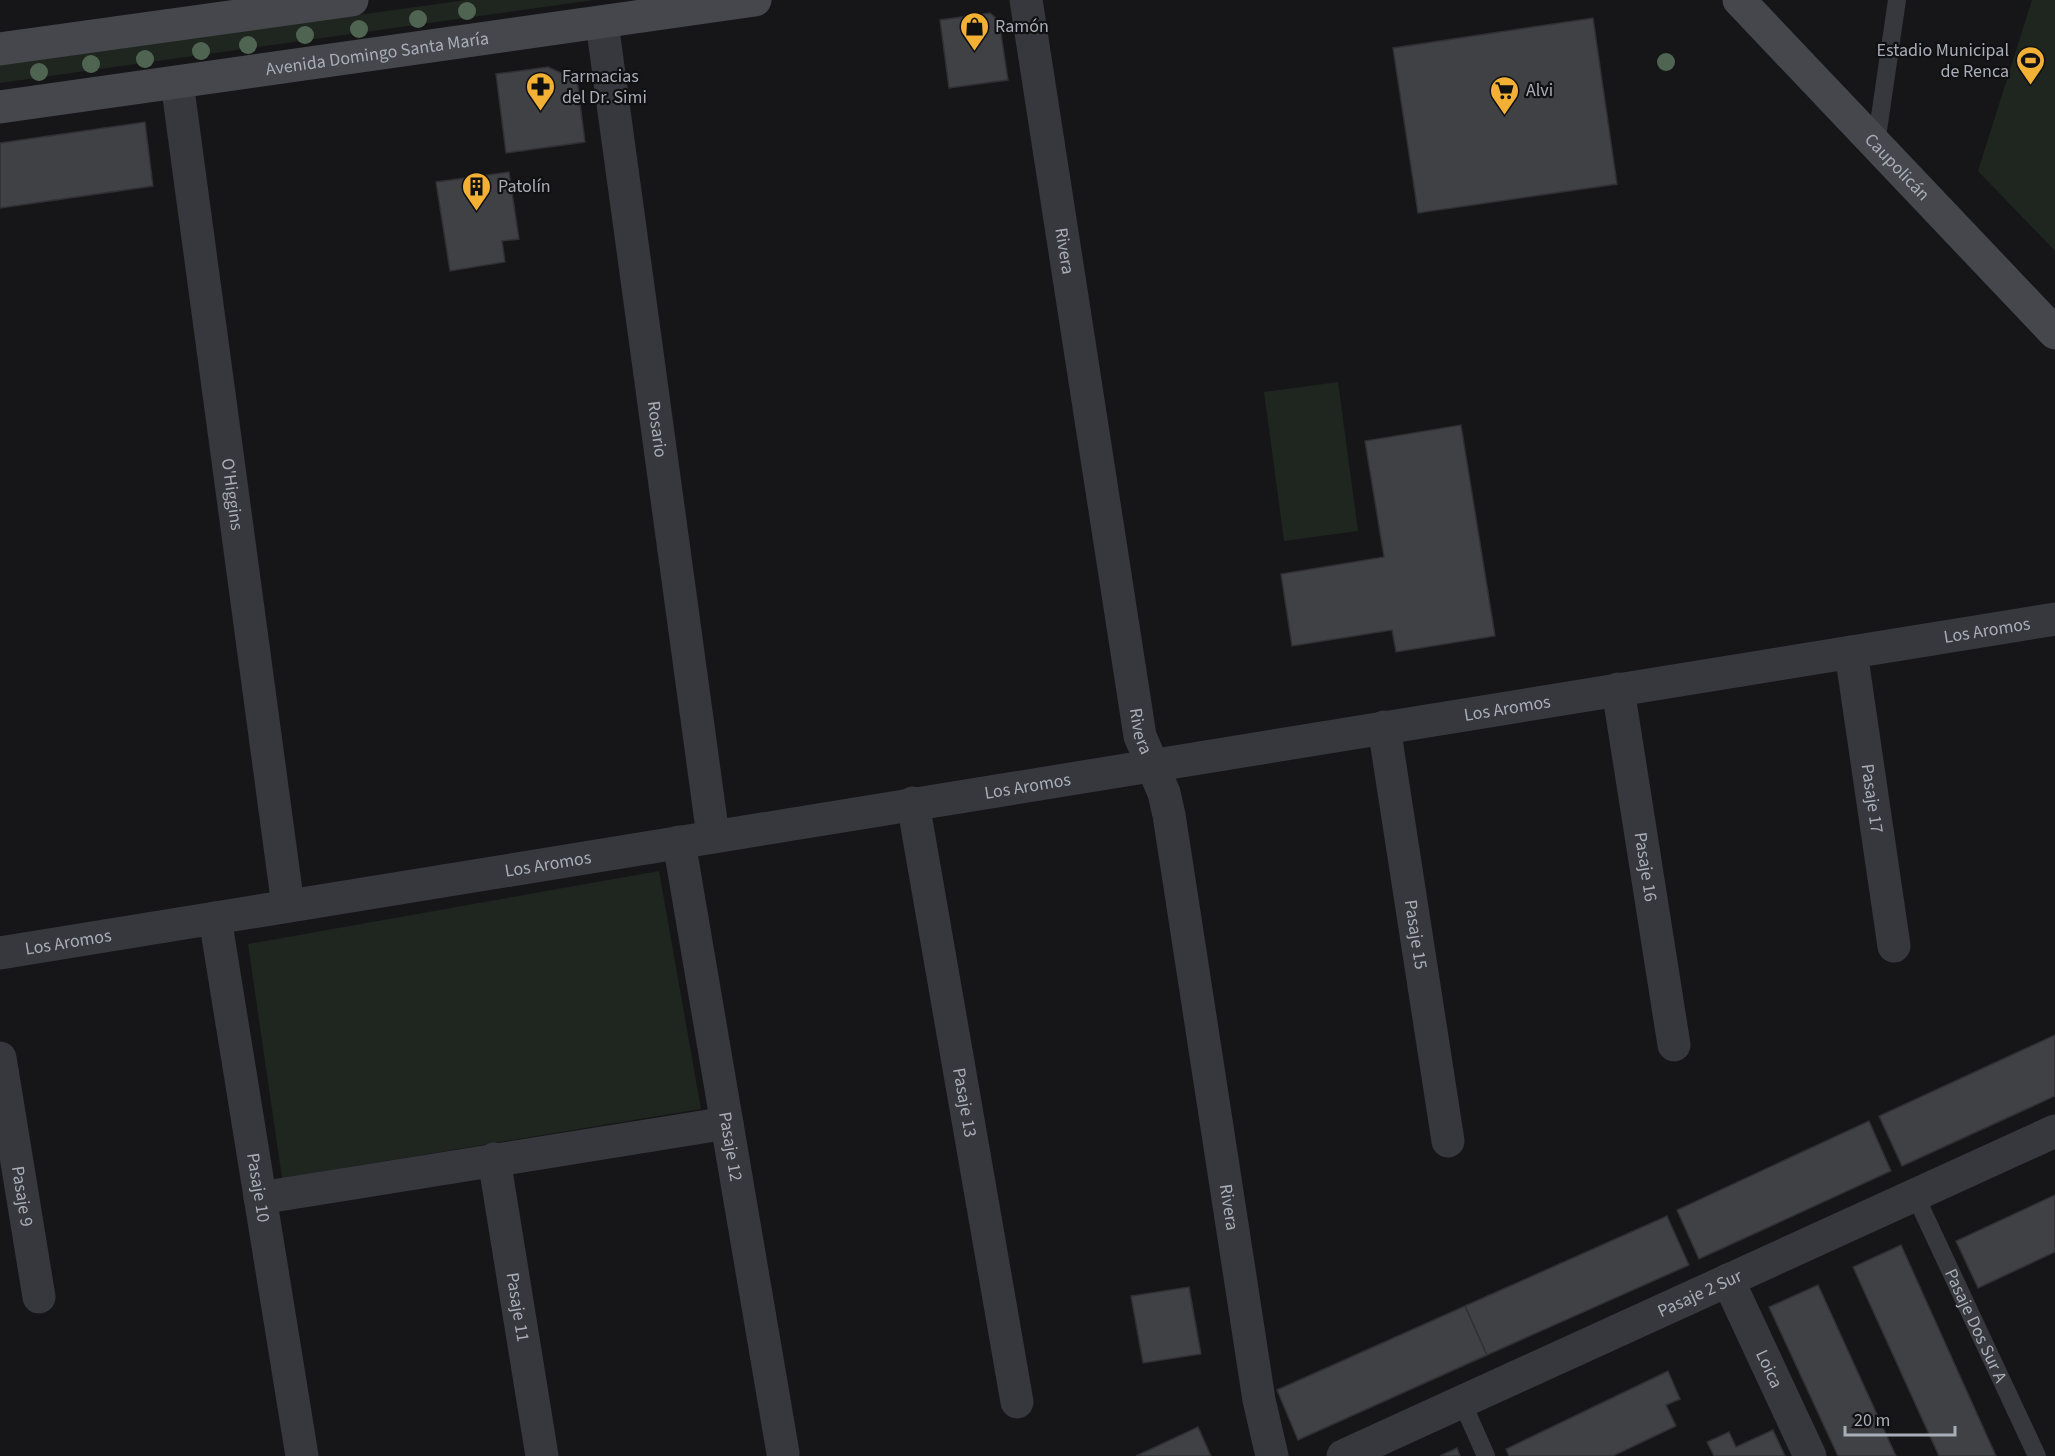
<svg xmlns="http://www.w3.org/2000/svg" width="2055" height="1456" viewBox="0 0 2055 1456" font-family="'Source Sans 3',sans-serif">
<rect width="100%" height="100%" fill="#161618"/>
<!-- green -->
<path fill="#1e261f" d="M 466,0 L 594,0 L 0,83 L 0,65 Z
M 2032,0 L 2055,0 L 2055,251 L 1978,171 Z
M 1338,382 L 1358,531 L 1284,541 L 1264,392 Z
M 659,871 L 701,1109 L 282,1178 L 248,944 Z"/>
<!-- building -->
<path fill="#404145" stroke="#303034" stroke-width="1.5" d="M 990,13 L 999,21 L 1008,80 L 949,88 L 940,20 Z
M 1593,18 L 1617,184 L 1418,213 L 1393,48 Z
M 548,67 L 577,80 L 585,142 L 506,153 L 496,74 Z
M 145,122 L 153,186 L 0,208 L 0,143 Z
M 509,172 L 519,239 L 502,241 L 505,262 L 450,271 L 436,182 Z
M 1461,425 L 1495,636 L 1396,652 L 1392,630 L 1292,646 L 1281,574 L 1384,557 L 1365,441 Z
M 2055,1035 L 2055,1096 L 1902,1166 L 1879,1116 Z
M 1869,1121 L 1891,1171 L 1699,1259 L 1677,1210 Z
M 2055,1195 L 2055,1252 L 1978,1288 L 1956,1241 Z
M 1667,1216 L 1689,1265 L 1487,1355 L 1465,1306 Z
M 1901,1245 L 1996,1456 L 1939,1456 L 1853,1267 Z
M 1818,1285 L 1896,1456 L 1838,1456 L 1769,1307 Z
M 1189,1287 L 1201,1354 L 1143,1363 L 1131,1296 Z
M 1465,1306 L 1487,1355 L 1298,1440 L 1277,1390 Z
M 1668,1371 L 1680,1399 L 1666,1405 L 1676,1426 L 1613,1456 L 1509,1456 L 1506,1449 Z
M 1198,1427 L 1211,1456 L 1136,1456 Z
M 1773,1430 L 1785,1456 L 1714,1456 L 1707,1442 L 1729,1432 L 1736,1447 Z
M 1457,1448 L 1460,1456 L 1440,1456 Z"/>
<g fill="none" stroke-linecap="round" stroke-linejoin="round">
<!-- lane -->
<g stroke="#37383d" stroke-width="18">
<path d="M 1876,144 L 1897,0"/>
<path id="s1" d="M 1915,1195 L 2037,1456"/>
<path d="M 1462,1402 L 1486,1456"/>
</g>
<!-- street -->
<g stroke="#37383d" stroke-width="33">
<path id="s2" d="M 1026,0 L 1140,736 L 1164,793 L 1169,815 L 1259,1400 L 1272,1456"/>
<path id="s3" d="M 602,23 L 713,836"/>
<path id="s4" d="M 177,82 L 288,906"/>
<path id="s5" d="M 1851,652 L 1894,946"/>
<path id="s6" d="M 1618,689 L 1674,1045"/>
<path id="s7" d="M 1384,727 L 1448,1141"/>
<path id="s8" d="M 913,803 L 1017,1402"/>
<path id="s9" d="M 679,842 L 783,1453"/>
<path id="s10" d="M 215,918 L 302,1456"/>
<path id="s11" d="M 0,953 L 2055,619"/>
<path id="s12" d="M 0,1058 L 39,1297"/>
<path id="s13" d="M 494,1159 L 542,1456"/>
<path d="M 260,1198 L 727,1123"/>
<path id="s14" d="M 1728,1280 L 1810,1456"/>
<path id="s15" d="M 1343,1456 L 2055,1131"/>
</g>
<!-- secondary -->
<g stroke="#45474d" stroke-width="33">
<path id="s16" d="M 1739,0 L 2055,333"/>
<path d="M 0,49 L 352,0"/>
<path id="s17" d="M 0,107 L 755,0"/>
</g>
</g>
<!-- trees -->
<g fill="#506452">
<circle cx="467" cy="11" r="9"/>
<circle cx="418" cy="19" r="9"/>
<circle cx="359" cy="29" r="9"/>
<circle cx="305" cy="35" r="9"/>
<circle cx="248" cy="45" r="9"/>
<circle cx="201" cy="51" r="9"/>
<circle cx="145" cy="59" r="9"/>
<circle cx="1666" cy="62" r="9"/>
<circle cx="91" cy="64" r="9"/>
<circle cx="39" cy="72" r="9"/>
</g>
<!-- icons -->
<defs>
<symbol id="shop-pin" viewBox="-11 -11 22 30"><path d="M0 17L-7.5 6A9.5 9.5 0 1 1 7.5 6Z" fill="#f2b134" stroke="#111113"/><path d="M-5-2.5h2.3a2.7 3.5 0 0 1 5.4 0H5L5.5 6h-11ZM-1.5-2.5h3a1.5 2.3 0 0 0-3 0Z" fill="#111"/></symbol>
<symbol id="stadium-pin" viewBox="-11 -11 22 30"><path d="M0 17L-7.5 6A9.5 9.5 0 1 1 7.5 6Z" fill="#f2b134" stroke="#111113"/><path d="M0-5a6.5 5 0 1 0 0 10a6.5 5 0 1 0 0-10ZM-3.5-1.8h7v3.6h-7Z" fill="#111"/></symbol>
<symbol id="pharmacy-pin" viewBox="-11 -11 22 30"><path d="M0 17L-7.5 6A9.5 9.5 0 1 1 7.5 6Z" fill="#f2b134" stroke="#111113"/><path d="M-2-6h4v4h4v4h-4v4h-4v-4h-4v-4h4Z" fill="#111"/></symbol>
<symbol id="supermarket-pin" viewBox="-11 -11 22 30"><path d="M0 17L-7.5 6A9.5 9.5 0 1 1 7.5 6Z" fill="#f2b134" stroke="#111113"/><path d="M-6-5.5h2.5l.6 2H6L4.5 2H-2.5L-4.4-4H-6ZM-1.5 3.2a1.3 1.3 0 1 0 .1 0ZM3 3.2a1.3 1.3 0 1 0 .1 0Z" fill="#111"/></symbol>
<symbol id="building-pin" viewBox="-11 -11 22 30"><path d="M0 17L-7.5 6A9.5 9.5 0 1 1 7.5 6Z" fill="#f2b134" stroke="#111113"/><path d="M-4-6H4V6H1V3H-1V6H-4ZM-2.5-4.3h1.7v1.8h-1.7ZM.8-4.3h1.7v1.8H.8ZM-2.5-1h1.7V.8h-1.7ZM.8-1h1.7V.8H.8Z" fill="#111"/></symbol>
</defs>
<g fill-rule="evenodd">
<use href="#shop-pin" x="958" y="10" width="33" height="45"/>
<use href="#stadium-pin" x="2014" y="44" width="33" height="45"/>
<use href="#pharmacy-pin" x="524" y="70" width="33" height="45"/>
<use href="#supermarket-pin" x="1488" y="74" width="33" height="45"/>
<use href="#building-pin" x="460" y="170" width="33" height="45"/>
</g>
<g text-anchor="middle" stroke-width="4.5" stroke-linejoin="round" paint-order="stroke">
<!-- poi labels -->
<g font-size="18" fill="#a8adb8" stroke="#111113" text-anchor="start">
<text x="995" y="32">Ramón</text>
<text x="2009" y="56" text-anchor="end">Estadio Municipal<tspan x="2009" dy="21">de Renca</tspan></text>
<text x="562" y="82">Farmacias<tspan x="562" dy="21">del Dr. Simi</tspan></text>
<text x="1526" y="96">Alvi</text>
<text x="498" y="192">Patolín</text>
</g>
<!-- street labels -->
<g font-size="18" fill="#a8adb8" stroke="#111113">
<text dy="6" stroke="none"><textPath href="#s17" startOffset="381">Avenida Domingo Santa María</textPath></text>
<text dy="6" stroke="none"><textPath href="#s16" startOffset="230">Caupolicán</textPath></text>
<text dy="6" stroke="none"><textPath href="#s2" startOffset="254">Rivera</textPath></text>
<text dy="6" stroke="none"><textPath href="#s3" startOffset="410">Rosario</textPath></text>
<text dy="6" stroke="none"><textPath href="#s4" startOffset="416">O'Higgins</textPath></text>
<text dy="6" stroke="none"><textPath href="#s11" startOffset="2013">Los Aromos</textPath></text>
<text dy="6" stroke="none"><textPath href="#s11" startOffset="1527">Los Aromos</textPath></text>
<text dy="6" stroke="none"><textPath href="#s2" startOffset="740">Rivera</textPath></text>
<text dy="6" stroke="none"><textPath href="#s11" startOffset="1041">Los Aromos</textPath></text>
<text dy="6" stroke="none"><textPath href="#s5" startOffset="148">Pasaje 17</textPath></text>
<text dy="6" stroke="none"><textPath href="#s11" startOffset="555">Los Aromos</textPath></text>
<text dy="6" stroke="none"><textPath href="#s6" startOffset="180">Pasaje 16</textPath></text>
<text dy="6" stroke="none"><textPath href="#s7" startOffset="210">Pasaje 15</textPath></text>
<text dy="6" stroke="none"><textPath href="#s11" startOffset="69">Los Aromos</textPath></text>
<text dy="6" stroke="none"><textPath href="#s8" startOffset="304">Pasaje 13</textPath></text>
<text dy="6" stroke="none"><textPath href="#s9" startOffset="309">Pasaje 12</textPath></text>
<text dy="6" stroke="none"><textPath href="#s10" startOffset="273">Pasaje 10</textPath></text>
<text dy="6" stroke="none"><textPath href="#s12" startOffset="140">Pasaje 9</textPath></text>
<text dy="6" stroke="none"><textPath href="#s2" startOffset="1226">Rivera</textPath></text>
<text dy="6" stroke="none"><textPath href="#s15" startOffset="392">Pasaje 2 Sur</textPath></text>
<text dy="6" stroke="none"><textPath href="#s13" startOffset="150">Pasaje 11</textPath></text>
<text dy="6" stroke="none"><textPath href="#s1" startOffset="144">Pasaje Dos Sur A</textPath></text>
<text dy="6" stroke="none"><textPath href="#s14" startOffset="98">Loica</textPath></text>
</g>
</g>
<!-- scale -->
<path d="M1845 1426v9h110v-9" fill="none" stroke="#a8adb8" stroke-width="3"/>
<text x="1854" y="1426" font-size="18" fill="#a8adb8" stroke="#111113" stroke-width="4.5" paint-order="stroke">20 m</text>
</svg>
